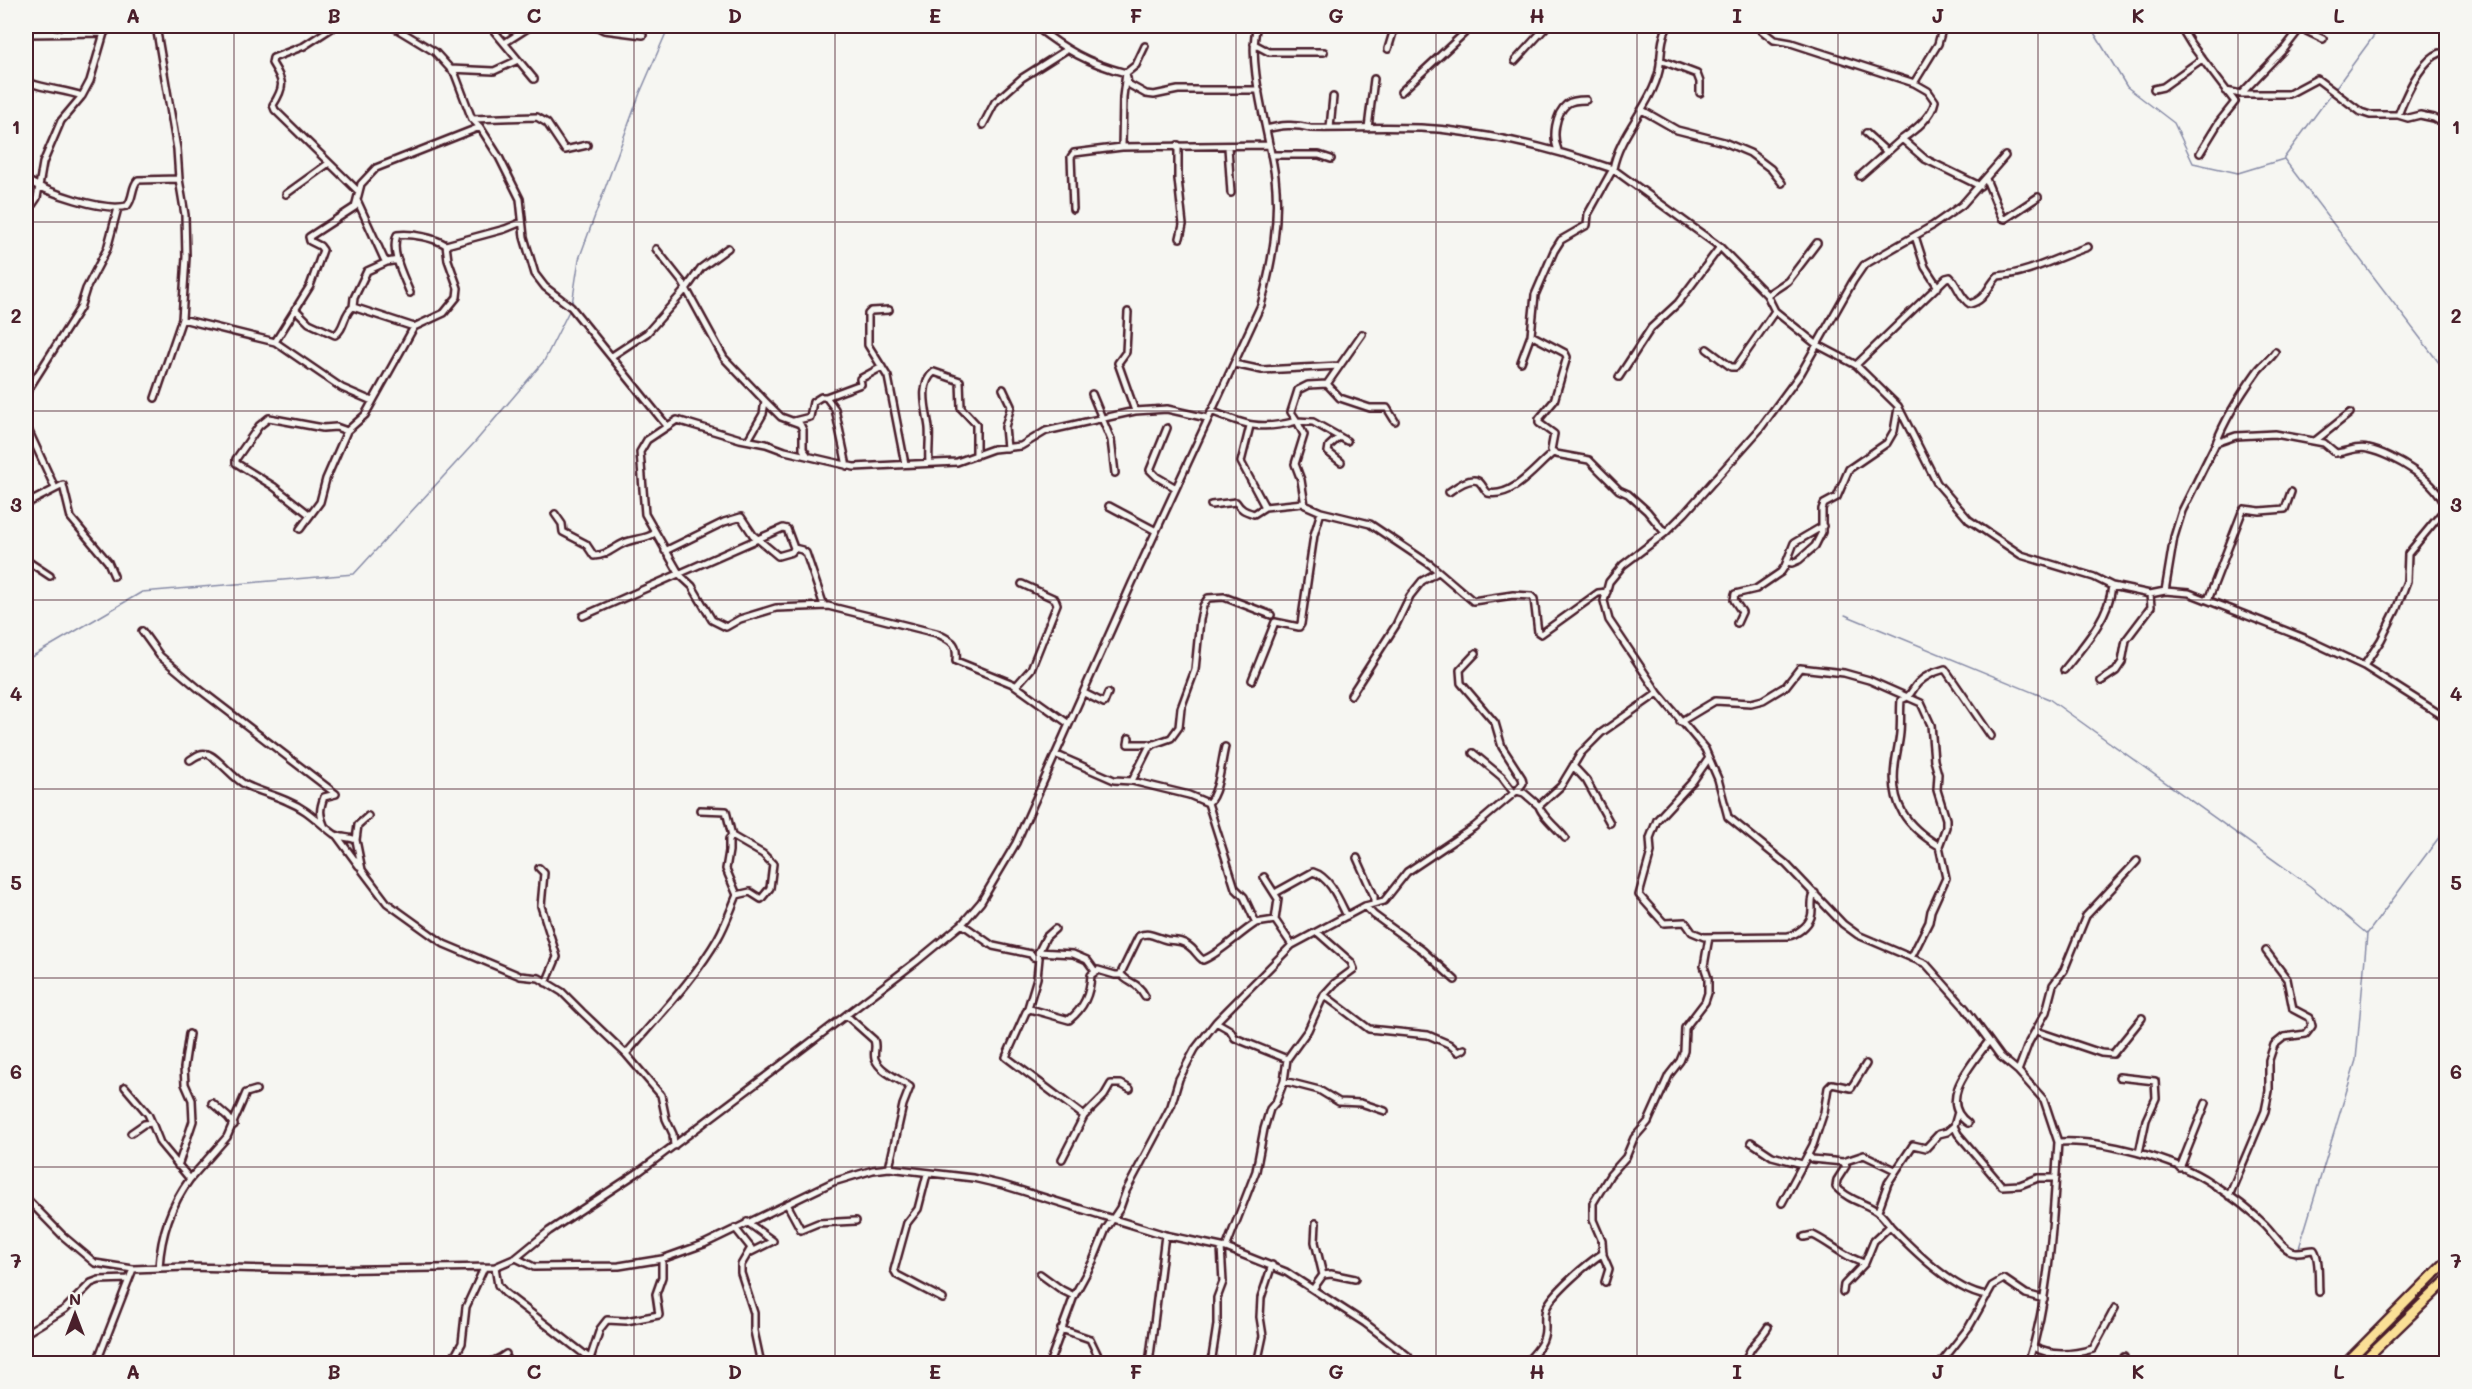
<svg xmlns="http://www.w3.org/2000/svg" width="2472" height="1389" viewBox="0 0 2472 1389" font-family="Mali,sans-serif">
<rect width="100%" height="100%" fill="#f6f6f2"/>
<filter id="ink" filterUnits="userSpaceOnUse"><feTurbulence type="fractalNoise" baseFrequency=".0167" numOctaves="2"/><feDisplacementMap in="SourceGraphic" scale="12" xChannelSelector="R" yChannelSelector="G"/><feConvolveMatrix kernelMatrix="1 2 1 2 8 2 1 2 1" color-interpolation-filters="sRGB"/></filter>
<g filter="url(#ink)">
<g fill="none" stroke-linecap="round" stroke-linejoin="round">
<!-- stream -->
<path stroke="#888ca7" stroke-width="1.5" d="M 2090,26 L 2127,87 L 2174,123 L 2193,163 L 2238,173 L 2284,159 L 2446,372
M 2284,158 L 2378,30 L 2378,26
M 572,304 L 579,259 L 640,93 L 669,26
M 1845,615 L 2049,699 L 2310,886 L 2367,934
M 26,660 L 142,592 L 354,574 L 476,441 L 544,361 L 570,309
M 2296,1258 L 2356,1060 L 2367,934 L 2446,828"/>
<defs>
<path id="minor" d="M 335,26 L 304,46 L 273,58 L 272,63 C 284,82 285,86 273,105 L 275,110 L 357,190
M 392,26 L 435,52 L 455,74 L 472,119 L 480,127 L 499,157 L 520,199 L 524,237 L 535,274 L 545,287 L 571,307 L 667,426
M 490,26 L 534,79
M 596,26 L 604,30 L 643,35
M 1035,26 C 1066,50 1087,63 1126,73 L 1128,84 L 1146,94 L 1154,95 L 1178,90 L 1259,90
M 1668,26 C 1660,40 1662,55 1659,71 C 1651,106 1619,134 1613,169 L 1720,247 L 1767,295 L 1775,311 L 1816,344 L 1856,365 L 1898,406 L 1937,483 L 1969,520 L 2021,555 L 2094,577 L 2112,586 L 2150,594 L 2165,591 L 2189,593 L 2304,638 L 2364,666 L 2446,718
M 1756,26 L 1774,40 L 1791,43 L 1914,83 L 1928,91 L 1935,101 C 1932,117 1915,130 1902,139 L 1925,159 L 1980,186
M 2180,26 L 2191,44 L 2235,102 L 2219,122 L 2200,153
M 2296,26 L 2323,39
M 26,34 L 104,33
M 506,42 L 531,26
M 1254,44 L 1269,52 L 1324,52
M 1145,46 L 1136,65 L 1126,73 L 1123,97 L 1122,147 L 1269,145
M 1388,49 L 1395,26
M 1660,60 L 1697,74 L 1700,82 L 1700,93
M 1515,61 L 1547,26
M 450,69 L 494,71 L 518,60
M 26,81 C 38,88 66,90 82,96
M 1914,83 L 1938,44 L 1943,26
M 2154,89 L 2163,87 L 2202,59
M 2226,91 L 2241,94 L 2285,48 L 2302,26
M 1401,92 L 1472,26
M 2241,94 L 2289,94 L 2317,79 L 2361,112 L 2370,115 L 2398,115 L 2408,118 L 2420,115 L 2434,118 L 2446,125
M 1642,110 L 1677,130 L 1724,142 L 1750,153 L 1771,169 L 1782,183
M 2398,115 C 2405,97 2421,60 2440,53
M 472,119 L 537,117 L 547,123 L 565,150 L 587,145
M 983,125 L 995,102 L 1022,78 L 1066,50
M 1330,128 L 1333,97
M 1368,128 L 1374,79
M 1266,129 C 1282,125 1294,124 1310,128 C 1355,129 1402,125 1447,130 C 1505,137 1558,150 1613,169 L 1588,214 L 1587,225 L 1561,240 L 1554,251 L 1535,295 L 1531,335 L 1565,353 L 1567,357 L 1554,401 L 1539,419 L 1539,423 L 1554,434 L 1551,450 L 1556,454 L 1589,460 L 1619,490 L 1628,494 L 1647,511 L 1665,533
M 1866,133 L 1887,152
M 1178,145 L 1178,179 L 1183,225 L 1180,238
M 1228,147 L 1231,193
M 1558,150 C 1552,137 1555,114 1567,104 C 1572,100 1580,100 1586,100
M 1271,155 L 1319,155 L 1331,159
M 2005,156 L 1962,205 L 1932,226 L 1864,265 L 1853,281 L 1801,373 L 1759,430 L 1685,513 L 1665,533 L 1623,565 L 1609,582 L 1604,601 L 1609,620 L 1658,693 L 1705,749 L 1718,779 L 1728,817 L 1786,864 L 1843,924 L 1858,935 L 1926,964 L 1965,1008 L 2001,1057 L 2018,1071 L 2044,1100 L 2058,1142 C 2100,1139 2176,1159 2211,1183 C 2230,1195 2250,1210 2265,1225 C 2273,1233 2281,1247 2291,1251 C 2298,1254 2307,1250 2314,1250 C 2320,1259 2318,1280 2319,1292
M 1860,176 L 1902,139
M 1986,179 L 2002,218 L 2005,219 L 2038,197
M 26,180 C 48,192 102,212 127,206 C 134,198 131,187 138,180 L 179,179
M 286,194 L 329,163
M 357,200 L 384,259 L 387,262 L 398,260
M 1073,209 L 1071,157 L 1074,153 L 1122,147
M 26,214 L 37,198 L 43,163 L 61,121 L 82,96 L 90,81 L 104,33 L 112,26
M 1915,236 L 1925,267 L 1938,287
M 656,249 L 683,283 L 724,358 L 765,401 L 763,414 L 748,440
M 410,293 C 404,277 390,253 397,235 C 411,233 435,238 446,245
M 1767,295 L 1788,281 L 1817,243
M 353,307 L 354,298 L 367,271 L 387,262
M 295,309 L 309,323 L 335,335 C 345,329 343,314 353,307 L 414,327
M 889,310 L 871,311 L 868,314 L 868,345 L 888,377 L 905,464
M 1128,312 L 1126,352 L 1118,363 L 1135,411
M 182,319 L 275,342
M 1707,349 L 1731,367 L 1736,367 L 1775,311
M 612,356 L 647,333 L 686,289 L 701,268 L 728,248
M 1521,362 L 1531,335
M 1234,364 L 1262,370 L 1339,366
M 1856,365 L 1946,278 L 1950,277 C 1958,285 1960,298 1970,304 C 1986,300 1987,287 1998,276 C 2031,273 2057,257 2088,247
M 1619,377 L 1651,328 L 1678,303 L 1720,247
M 1327,384 L 1340,398 L 1370,408 L 1387,408 L 1395,421
M 1003,389 L 1011,406 L 1005,427 L 1007,448
M 26,393 L 80,308 L 86,289 L 107,249 L 118,208
M 1092,394 L 1111,440 L 1115,473
M 826,397 L 861,384 L 860,379 L 882,367
M 155,398 L 182,319 L 186,257 L 185,215 L 179,179 L 177,149 L 156,26
M 372,401 L 342,388 L 275,342 L 310,286 L 323,250 L 320,246 L 310,241 L 309,237 L 355,207 L 361,184 L 376,168 L 480,127
M 765,401 L 781,417 L 800,424 L 803,430 L 803,449 L 808,456
M 1211,411 C 1245,425 1260,431 1297,421 L 1304,435 L 1295,464 L 1301,480 L 1305,505 L 1321,512 L 1370,524 L 1431,565 L 1473,601 L 1513,595 L 1531,596 L 1534,599 L 1538,632 L 1541,634 L 1598,593 L 1607,592
M 794,421 L 810,417 L 813,402 L 821,397 L 826,397 L 835,409 L 847,466
M 26,425 L 55,488
M 1250,426 L 1241,462 L 1265,507
M 1167,428 L 1150,470 L 1157,477 L 1176,488
M 1338,438 L 1329,446 L 1328,452 L 1341,462
M 1347,441 L 1313,422 L 1297,421 L 1291,412 L 1298,390 L 1308,385 L 1327,384 L 1362,334
M 2315,441 L 2350,413
M 2216,443 C 2225,419 2241,394 2256,373 C 2261,365 2270,360 2275,352
M 929,462 C 928,451 930,439 929,428 C 927,411 918,384 934,372 L 960,381 L 961,408 L 976,424 L 976,456
M 1449,492 C 1456,487 1469,477 1478,481 C 1482,483 1484,490 1488,493 C 1514,498 1536,466 1554,452
M 26,504 L 63,485 L 71,518 L 108,562 L 114,576
M 1211,505 L 1236,502 C 1241,510 1245,511 1254,514 L 1265,507 L 1303,503
M 1109,506 L 1156,531
M 555,514 L 562,524 L 563,532 L 586,544 L 594,556 C 606,556 613,548 624,543 C 634,538 645,540 655,533
M 310,515 L 273,486 L 236,463 L 236,459 L 259,426 L 269,418 L 323,428 L 336,427 L 347,431
M 300,529 L 320,502 L 326,479 L 347,431 L 365,415 L 414,327 L 444,313 L 457,297 L 458,288 L 448,260 L 446,245 L 505,229 L 522,222
M 665,551 L 724,522 L 741,517 L 753,535 L 778,556 L 792,552 L 794,548
M 26,560 L 50,576
M 1787,562 L 1792,563 L 1799,560 L 1815,546 L 1822,532 L 1822,509 L 1824,504 L 1837,497 L 1849,469 L 1887,443 L 1894,431 L 1898,408
M 2165,591 L 2174,537 L 2182,511 L 2216,443 L 2236,436 L 2275,434 L 2324,443 L 2336,453 C 2347,452 2357,446 2368,449 C 2392,454 2441,482 2445,509 L 2408,554 L 2407,581 L 2396,610 L 2381,640 L 2364,666
M 2208,600 L 2242,512 L 2244,509 L 2260,511 L 2285,509 L 2291,492
M 583,616 L 783,528 L 787,529 L 794,548 L 802,550 L 806,553 L 824,606
M 1737,623 L 1742,612 L 1734,600 L 1735,594 L 1756,589 L 1781,572 L 1785,566 L 1794,543 L 1823,526
M 142,631 L 160,656 L 199,689 L 336,794 L 324,797 C 320,808 319,814 324,825
M 1476,653 L 1460,670 L 1461,683 L 1495,723 L 1502,747 L 1522,778 L 1523,783 L 1517,791
M 2064,670 C 2083,646 2109,618 2112,586
M 1252,680 L 1275,622 L 1299,627 L 1301,624 L 1314,535 L 1321,512
M 2101,681 L 2116,671 L 2122,662 L 2126,640 L 2151,607 L 2150,594
M 1016,686 L 1031,669 L 1057,604 L 1055,599 L 1022,584
M 1084,693 L 1104,703 L 1108,693
M 1351,695 L 1396,625 L 1410,596 L 1422,581 L 1438,572
M 1680,722 L 1715,701 L 1751,703 L 1763,700 L 1786,686 L 1800,668 L 1844,673 L 1869,680 L 1921,703 L 1931,725 L 1934,760 L 1938,774 L 1937,790 L 1946,819 L 1946,827 L 1939,846 L 1946,878 L 1931,911 L 1929,922 L 1911,958
M 1069,724 L 1013,684 L 956,661 C 958,642 952,641 936,633 L 828,606 L 776,608 L 740,619 L 726,627 L 712,620 L 692,586 L 680,575 L 645,514 L 640,452 L 647,440 L 677,420 L 740,439 L 766,444 L 785,451 L 854,467 L 957,462 L 993,449 L 1021,446 L 1046,431 L 1135,411 L 1167,409 L 1207,418
M 1129,738 L 1128,744 L 1149,744 L 1150,747
M 1473,753 L 1502,777 L 1514,793
M 1057,755 L 1114,780 L 1132,781 L 1189,795 L 1208,803 L 1235,888 L 1244,897 L 1256,923 L 1275,920 L 1292,945
M 1709,758 L 1693,781 L 1657,820 L 1650,838 L 1651,852 L 1639,895 L 1664,923 L 1685,922 L 1692,932 L 1704,937 L 1788,936 C 1796,935 1808,926 1811,917 C 1814,909 1809,901 1815,893
M 190,760 C 195,757 200,752 207,754 C 217,756 233,779 246,785 C 260,792 275,795 289,802 C 307,809 319,823 334,834 C 340,838 349,837 356,840 L 362,870 L 387,903 L 444,944 L 520,976 L 539,978 L 562,992 L 582,1012 L 626,1054 L 661,1095 L 666,1119 L 673,1134 L 674,1146
M 1573,766 L 1586,780 L 1610,823
M 1132,781 L 1148,749 L 1154,744 L 1171,738 L 1179,727 L 1181,708 L 1195,670 L 1200,620 L 1203,606 L 1208,598 L 1224,597 L 1271,615
M 1208,803 C 1219,793 1221,763 1225,747
M 1539,806 C 1541,815 1558,829 1565,838
M 337,836 L 359,866
M 732,836 L 729,839 L 729,851 L 726,869 L 737,895
M 356,840 L 358,825 L 368,816
M 1939,846 C 1906,826 1890,804 1895,765 C 1896,755 1899,744 1900,733 C 1901,722 1900,711 1901,700 C 1911,697 1912,689 1918,683 C 1926,675 1935,672 1945,669 L 1991,736
M 1357,858 L 1374,896 L 1374,903
M 539,868 L 544,873 L 541,906 L 557,957 L 546,983
M 1264,877 L 1278,899 L 1275,920
M 1275,893 L 1313,872 C 1330,877 1339,900 1347,916
M 1365,906 L 1374,915 L 1422,950 L 1455,980
M 962,924 L 993,946 L 1031,954 L 1033,957 L 1039,958 L 1037,978 L 1027,1011
M 1038,952 L 1073,954 L 1087,960 L 1095,971
M 1038,953 L 1046,937 L 1055,929
M 1121,974 C 1128,984 1137,981 1145,996
M 1324,995 L 1369,1029 L 1428,1035 L 1449,1044 L 1458,1052 L 1464,1049
M 846,1015 L 874,1040 C 877,1047 873,1052 875,1059 C 880,1072 900,1079 910,1087 L 903,1105 L 889,1168
M 1216,1022 L 1230,1030 L 1235,1038 L 1287,1059 L 1308,1030 L 1324,995 L 1335,983 L 1354,969 L 1351,962 L 1317,932
M 2036,1031 L 2101,1053 L 2113,1054 L 2142,1018
M 626,1054 C 657,1017 694,980 718,938 C 726,924 731,909 737,895 L 750,892 L 761,899 L 770,888 L 773,864 L 763,854 L 732,836 L 726,811 L 700,810
M 2018,1071 L 2029,1042 L 2046,1012 L 2053,985 L 2064,970 L 2086,916 L 2137,861
M 2119,1077 L 2155,1081 L 2156,1098 L 2146,1120 L 2139,1153
M 1284,1081 L 1319,1090 L 1339,1102 L 1361,1103 L 1385,1111
M 125,1087 L 148,1114 L 152,1123
M 212,1103 L 228,1117 L 234,1125
M 1958,1112 L 1954,1126 L 1958,1134 L 2002,1186 L 2020,1185 L 2038,1178 L 2056,1178
M 1084,1116 L 1104,1096 L 1111,1084 L 1121,1084 L 1130,1089
M 1968,1123 C 1936,1101 1973,1063 1988,1042
M 131,1133 L 144,1124 L 152,1123 L 160,1143 L 190,1179 C 170,1206 161,1235 159,1267
M 1751,1142 L 1772,1156 L 1802,1164
M 1808,1155 L 1812,1159 L 1843,1162 L 1846,1166 L 1837,1180 L 1836,1187 C 1850,1202 1868,1203 1879,1213 C 1884,1217 1887,1222 1891,1227 C 1913,1250 1955,1292 1987,1296
M 1062,1159 L 1084,1116 L 1006,1057 L 1026,1012 L 1030,1009 L 1069,1020 C 1084,1008 1090,994 1091,975 L 1098,970 L 1115,975 L 1120,975 L 1139,936 C 1150,931 1156,938 1167,940 C 1176,941 1181,940 1189,946 C 1195,950 1197,956 1203,960 C 1219,954 1240,933 1256,923
M 1843,1162 L 1864,1155 L 1895,1170
M 178,1166 L 193,1121 L 192,1100 L 185,1084 L 184,1068 L 189,1034
M 2180,1168 L 2206,1103
M 927,1174 L 918,1209 L 907,1223 L 894,1270 L 897,1275 L 943,1299
M 190,1179 L 227,1137 L 246,1093 L 256,1090
M 2229,1196 L 2265,1111 L 2269,1091 L 2269,1060 L 2274,1045 L 2284,1037 L 2306,1034 L 2312,1026 L 2310,1018 L 2293,1009 L 2287,979 L 2266,951
M 26,1198 L 63,1236 L 95,1263 L 133,1269 L 186,1267 L 313,1270 L 495,1267 L 516,1258 L 549,1231 L 640,1171 L 778,1067 L 917,961 L 962,924 L 981,902 L 1016,843 L 1132,583 L 1261,305 C 1272,263 1280,220 1275,177 C 1270,136 1246,63 1257,26
M 1782,1203 L 1813,1145 L 1824,1112 L 1828,1088 L 1832,1084 L 1851,1088 L 1866,1064
M 787,1204 L 801,1230 L 818,1223 L 856,1221
M 1878,1211 L 1888,1183 L 1913,1145 L 1926,1148 L 1939,1134 L 1947,1132 L 1954,1126
M 747,1222 L 773,1241 L 751,1252
M 735,1228 L 751,1248 L 741,1265 L 741,1273 L 754,1313 L 754,1331 L 761,1364
M 1804,1237 L 1813,1235 C 1830,1243 1847,1259 1865,1263
M 1226,1248 L 1256,1171 L 1264,1129 L 1270,1109 L 1276,1102 L 1284,1081 L 1287,1059
M 516,1258 L 534,1267 L 619,1266 L 662,1259 L 704,1244 L 833,1182 L 873,1170 L 889,1168 L 973,1178 L 1003,1185 L 1165,1235 L 1226,1248 L 1286,1272 L 1365,1323 L 1408,1356 L 1413,1364
M 495,1267 L 498,1285 L 505,1293 L 597,1364
M 1040,1274 L 1062,1290 L 1074,1296
M 1323,1275 L 1331,1274 L 1355,1279
M 1605,1282 L 1609,1269 L 1603,1255 L 1602,1241 L 1593,1220 L 1593,1203 L 1610,1175 L 1626,1157 L 1634,1138 L 1648,1122 L 1669,1075 L 1680,1061 L 1684,1051 L 1685,1028 L 1705,1002 L 1708,993 L 1708,978 L 1704,966 L 1709,937
M 1313,1289 L 1323,1275 L 1315,1242 L 1316,1223
M 1843,1292 L 1844,1285 L 1865,1263 L 1874,1241 L 1890,1226
M 1061,1329 L 1090,1339 L 1102,1364
M 26,1333 L 65,1309 L 91,1283 L 99,1280 L 129,1279
M 2033,1347 C 2052,1357 2072,1355 2093,1349 L 2115,1308
M 456,1354 C 473,1365 490,1367 506,1354
M 2124,1357 L 2124,1364
M 590,1359 L 600,1329 L 607,1320 L 626,1321 L 659,1315 L 656,1294 L 662,1277 L 662,1259
M 96,1364 L 133,1269
M 443,1364 L 456,1354 L 462,1343 L 466,1307 L 484,1268
M 1049,1364 L 1074,1296 L 1093,1261 L 1106,1229 L 1120,1208 L 1126,1191 L 1160,1127 L 1171,1106 L 1179,1079 L 1195,1049 L 1216,1022 L 1292,945 L 1365,906 L 1384,901 L 1407,872 L 1474,827 L 1514,793 L 1517,791 L 1524,793 L 1539,806 L 1561,786 L 1581,753 L 1601,733 L 1658,693
M 1149,1364 L 1165,1235
M 1211,1364 L 1217,1325 L 1217,1298 L 1223,1282 L 1221,1247
M 1257,1364 L 1263,1336 L 1260,1317 L 1261,1298 L 1272,1265
M 1525,1364 C 1535,1352 1545,1344 1545,1328 C 1545,1322 1544,1315 1546,1309 C 1552,1293 1588,1263 1603,1253
M 1745,1364 C 1748,1346 1760,1341 1768,1327
M 1940,1364 L 1969,1327 L 1992,1286 L 2004,1279 L 2026,1294 L 2044,1299
M 2028,1364 C 2051,1292 2053,1216 2058,1142
M 2423,1364 L 2426,1360"/>
<path id="highway" d="M 2345,1364 L 2446,1262
M 2360,1364 L 2446,1281"/>
</defs>
<!-- minor casing -->
<use href="#minor" stroke="#4a1f2b" stroke-width="10"/>
<!-- highway casing -->
<use href="#highway" stroke="#4a1f2b" stroke-width="13"/>
<!-- minor -->
<use href="#minor" stroke="#f6f6f2" stroke-width="5"/>
<!-- highway -->
<use href="#highway" stroke="#fadf96" stroke-width="8"/>
</g>
</g>
<!-- grid -->
<path fill="none" stroke="#4a1f2b" stroke-width="1.5" stroke-opacity="0.55" d="M 234,26 L 234,1364M 434,26 L 434,1364M 634,26 L 634,1364M 835,26 L 835,1364M 1036,26 L 1036,1364M 1236,26 L 1236,1364M 1436,26 L 1436,1364M 1637,26 L 1637,1364M 1838,26 L 1838,1364M 2038,26 L 2038,1364M 2238,26 L 2238,1364M 26,222 L 2446,222M 26,411 L 2446,411M 26,600 L 2446,600M 26,789 L 2446,789M 26,978 L 2446,978M 26,1167 L 2446,1167"/>
<!-- margin -->
<rect width="2472" height="1389" fill="none" stroke="#f6f6f2" stroke-width="66"/>
<!-- north arrow -->
<g transform="translate(75 1314)" stroke="#f6f6f2" stroke-width="4.5" paint-order="stroke">
<path d="M0-4.5L10 22L0 15L-10 22Z" fill="#4a1f2b"/>
<text y="-9" font-size="16" font-weight="bold" text-anchor="middle" fill="#4a1f2b">N</text>
</g>
<rect x="33" y="33" width="2406" height="1323" fill="none" stroke="#4a1f2b" stroke-width="2"/>
<g font-size="20" text-anchor="middle" font-weight="bold" fill="#4a1f2b">
<text x="133" y="23">A</text>
<text x="334" y="23">B</text>
<text x="534" y="23">C</text>
<text x="735" y="23">D</text>
<text x="935" y="23">E</text>
<text x="1136" y="23">F</text>
<text x="1336" y="23">G</text>
<text x="1537" y="23">H</text>
<text x="1737" y="23">I</text>
<text x="1938" y="23">J</text>
<text x="2138" y="23">K</text>
<text x="2339" y="23">L</text>
<text x="16" y="134">1</text>
<text x="2456" y="134">1</text>
<text x="16" y="323">2</text>
<text x="2456" y="323">2</text>
<text x="16" y="512">3</text>
<text x="2456" y="512">3</text>
<text x="16" y="701">4</text>
<text x="2456" y="701">4</text>
<text x="16" y="890">5</text>
<text x="2456" y="890">5</text>
<text x="16" y="1079">6</text>
<text x="2456" y="1079">6</text>
<text x="16" y="1268">7</text>
<text x="2456" y="1268">7</text>
<text x="133" y="1379">A</text>
<text x="334" y="1379">B</text>
<text x="534" y="1379">C</text>
<text x="735" y="1379">D</text>
<text x="935" y="1379">E</text>
<text x="1136" y="1379">F</text>
<text x="1336" y="1379">G</text>
<text x="1537" y="1379">H</text>
<text x="1737" y="1379">I</text>
<text x="1938" y="1379">J</text>
<text x="2138" y="1379">K</text>
<text x="2339" y="1379">L</text>
</g>
</svg>
